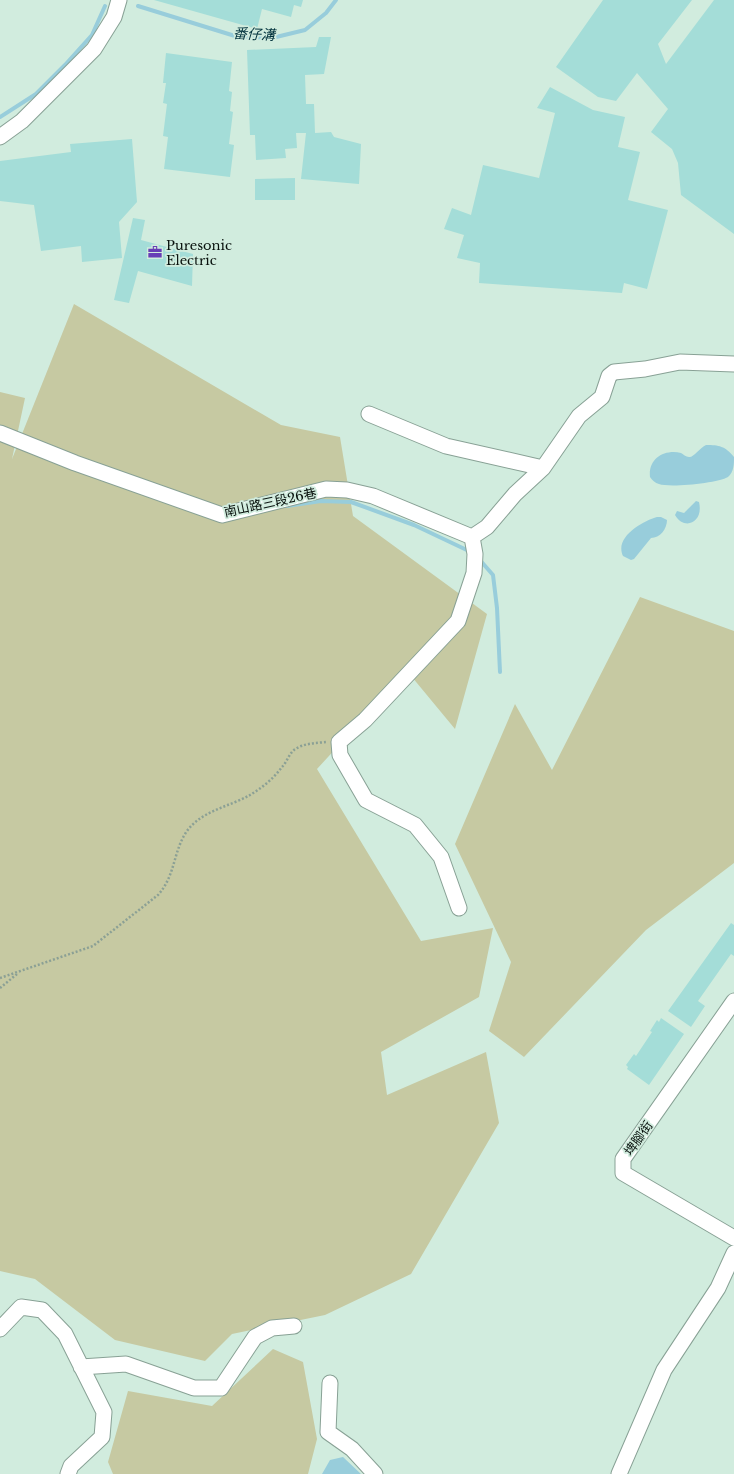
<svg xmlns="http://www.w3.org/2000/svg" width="734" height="1474" viewBox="0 0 734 1474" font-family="'Libre Baskerville','Noto Sans TC',serif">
<rect width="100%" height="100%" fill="#d1ecde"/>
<!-- green -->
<path fill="#c6c9a2" d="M 74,304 L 281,425 L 340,437 L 353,516 L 487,614 L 455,729 L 407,671 L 317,769 L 421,941 L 493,928 L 479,997 L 381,1052 L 387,1095 L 486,1052 L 499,1123 L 411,1274 L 325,1315 L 232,1334 L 205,1361 L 115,1340 L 35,1279 L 0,1271 L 0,392 L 25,398 L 12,459 Z
M 640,597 L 734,631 L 734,863 L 646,930 L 524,1057 L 489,1031 L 511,962 L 455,844 L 515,704 L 552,770 Z
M 273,1349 L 303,1362 L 317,1439 L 308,1474 L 113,1474 L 108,1462 L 128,1391 L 212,1406 Z"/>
<!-- water -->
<path fill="#98cddb" d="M 706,445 C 719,445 725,446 734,457 C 734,464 734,472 728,477 C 718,483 670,488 659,484 C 655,483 652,480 650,477 C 648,459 664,449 681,453 C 683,454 686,457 689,457 C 693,458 700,448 706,445 Z
M 696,501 L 699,502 C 704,523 684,531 675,515 L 677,511 L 684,513 Z
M 657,517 L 661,517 L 667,520 C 667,529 660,538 651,538 L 634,559 L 631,560 L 623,556 C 614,537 643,521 657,517 Z
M 343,1457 L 361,1474 L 322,1474 L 330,1460 Z"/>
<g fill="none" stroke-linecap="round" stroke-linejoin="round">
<!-- stream -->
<path stroke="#98cddb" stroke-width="4" d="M 138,6 L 235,36 L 272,38 L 305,30 L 326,13 L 336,0
M 0,117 L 36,94 L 65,65 L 92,35 L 105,6
M 287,506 L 321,501 L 351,502 L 414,525 L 471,552
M 479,559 L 493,575 L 497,608 L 500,672"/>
</g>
<!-- building -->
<path fill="#a4ddd8" d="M 154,0 L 303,0 L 301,7 L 294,5 L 291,17 L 262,9 L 257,29 Z
M 603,0 L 692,0 L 658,44 L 666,64 L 714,0 L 734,0 L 734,234 L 681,195 L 678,163 L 672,149 L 651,132 L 668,109 L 637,73 L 616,101 L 598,97 L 556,67 Z
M 319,37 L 331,37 L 324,74 L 305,75 L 306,104 L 314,104 L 315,133 L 331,132 L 334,137 L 361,144 L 359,184 L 301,179 L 306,133 L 296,133 L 297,148 L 285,149 L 286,158 L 256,160 L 255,135 L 250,135 L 247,50 L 316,47 Z
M 166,53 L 232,62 L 229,91 L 232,92 L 230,111 L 233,112 L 229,144 L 234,145 L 230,177 L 164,169 L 168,137 L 163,136 L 167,104 L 163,103 L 166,83 L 163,83 Z
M 550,87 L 593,110 L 625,117 L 618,147 L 640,152 L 628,200 L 668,210 L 647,289 L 624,283 L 622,293 L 479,283 L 480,263 L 457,258 L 464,235 L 444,229 L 452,208 L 471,215 L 483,165 L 539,178 L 555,113 L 537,108 Z
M 132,139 L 137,202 L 119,222 L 122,258 L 82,262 L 81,246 L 41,251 L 34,205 L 0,201 L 0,161 L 71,152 L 70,144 Z
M 295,178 L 295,200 L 255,200 L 255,179 Z
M 133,218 L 145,220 L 141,240 L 193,254 L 192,286 L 138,271 L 129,303 L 114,300 Z
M 731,923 L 734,925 L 734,956 L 731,954 L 698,1001 L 705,1006 L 691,1027 L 668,1011 Z
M 661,1018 L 684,1034 L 649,1085 L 627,1069 L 628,1067 L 626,1065 L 634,1054 L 636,1056 L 652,1032 L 650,1031 L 657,1020 L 659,1022 Z"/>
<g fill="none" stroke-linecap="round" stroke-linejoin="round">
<defs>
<path id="minor" d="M 0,137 L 22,121 L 94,49 L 114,17 L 119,0
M 369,414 L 446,446 L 543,468
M 0,433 L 75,463 L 222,515 L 326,489 L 347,490 L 373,496 L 472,537 L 487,527 L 515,494 L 543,468 L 579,416 L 602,397 L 609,376 L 614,372 L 645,369 L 680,362 L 734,364
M 459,908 L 441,857 L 415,825 L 366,800 L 340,755 L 339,742 L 365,720 L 458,621 L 474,573 L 475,554 L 472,537
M 734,1001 L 623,1159 L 623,1173 L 734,1238
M 0,1329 L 21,1307 L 42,1310 L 65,1334 L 104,1412 L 102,1437 L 71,1466 L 68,1474
M 81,1367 L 126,1364 L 194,1388 L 221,1388 L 255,1337 L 272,1328 L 294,1326
M 330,1383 L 328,1432 L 352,1449 L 375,1474
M 619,1474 L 664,1370 L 718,1288 L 734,1253"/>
</defs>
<!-- minor casing -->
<use href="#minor" stroke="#88a195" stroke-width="17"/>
<!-- path -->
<path stroke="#8ba095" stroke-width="2.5" stroke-dasharray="2 2" stroke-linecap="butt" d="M 0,978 L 93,946 L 158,895 C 175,876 173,854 185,834 C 199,811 229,807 250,795 C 262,788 274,778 282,767 C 287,762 289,754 294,750 C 303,743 317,743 327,742
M 0,988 L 17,974"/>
<!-- minor -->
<use href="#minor" stroke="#fff" stroke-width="15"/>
</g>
<!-- icons -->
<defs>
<symbol id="office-bare" viewBox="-9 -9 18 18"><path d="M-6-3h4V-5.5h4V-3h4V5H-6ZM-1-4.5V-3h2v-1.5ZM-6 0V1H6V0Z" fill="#683eb6" stroke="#d1ecde" stroke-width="2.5" paint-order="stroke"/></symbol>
</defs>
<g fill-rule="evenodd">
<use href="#office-bare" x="145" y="242" width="20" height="20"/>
</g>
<g text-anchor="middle" stroke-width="3.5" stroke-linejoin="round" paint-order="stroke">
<!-- poi labels -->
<g font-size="13" fill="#09120e" stroke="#d1ecde" text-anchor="start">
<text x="166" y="250">Puresonic<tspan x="166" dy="15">Electric</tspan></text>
</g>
<!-- street labels -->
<g font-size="13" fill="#09120e" stroke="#d1ecde">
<text transform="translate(270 502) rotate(-12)" y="5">南山路三段26巷</text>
<text transform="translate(638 1138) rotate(-55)" y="5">埤腳街</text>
</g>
<!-- water labels -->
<g font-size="14" font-style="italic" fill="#00323c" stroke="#d1ecde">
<text transform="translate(254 34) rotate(3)" y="5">番仔溝</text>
</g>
</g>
</svg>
